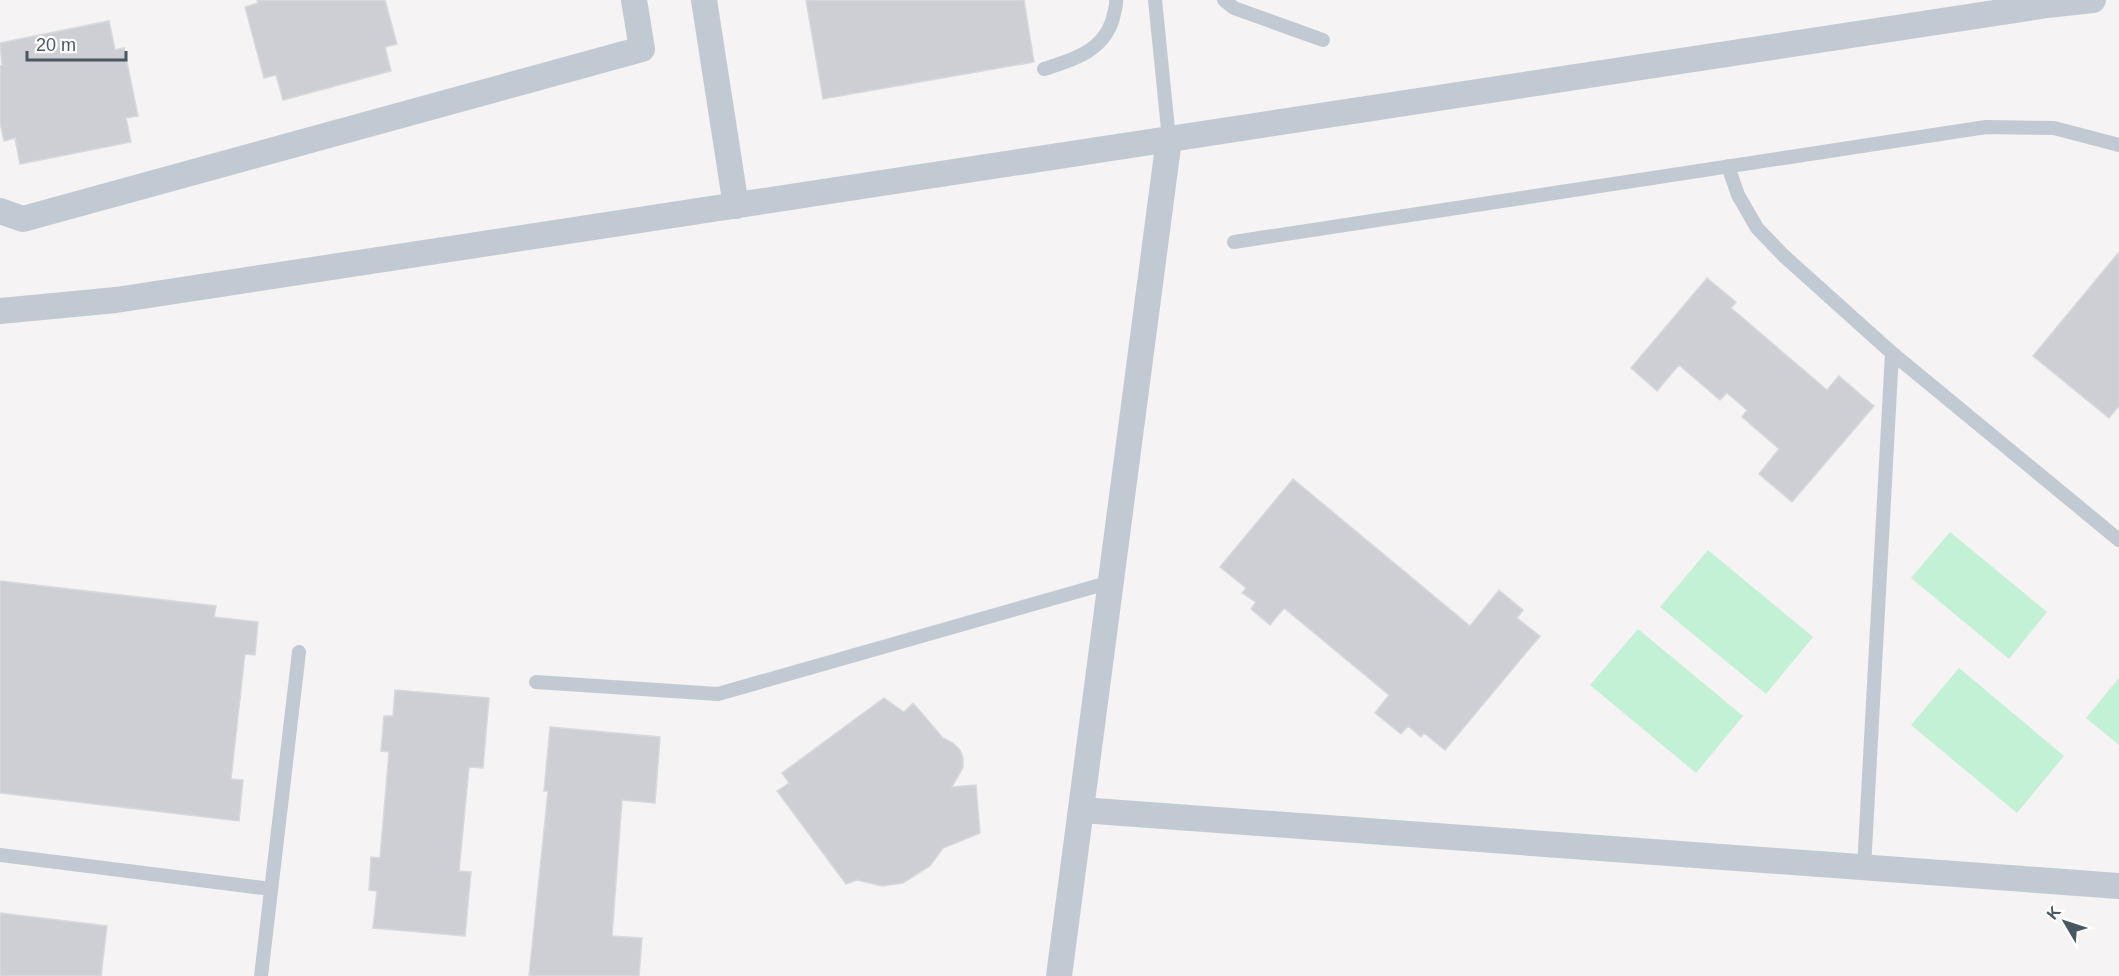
<svg xmlns="http://www.w3.org/2000/svg" width="2119" height="976" viewBox="0 0 2119 976" font-family="Helvetica,sans-serif">
<rect width="100%" height="100%" fill="#f5f3f3"/>
<!-- green -->
<path fill="#c3f1d5" d="M 1950,532 L 2047,612 L 2009,659 L 1911,578 Z
M 1708,550 L 1813,637 L 1766,694 L 1660,607 Z
M 1638,629 L 1743,716 L 1696,773 L 1590,685 Z
M 1959,668 L 2064,756 L 2017,813 L 1911,725 Z
M 2119,678 L 2119,745 L 2086,718 Z"/>
<!-- building -->
<path fill="#cdcfd5" stroke="#d7d9de" stroke-width="1.5" d="M 257,0 L 385,0 L 397,44 L 385,47 L 391,71 L 283,100 L 276,75 L 264,78 L 245,7 L 258,3 Z
M 806,0 L 1024,0 L 1034,62 L 823,99 Z
M 109,21 L 115,50 L 124,48 L 138,116 L 126,118 L 131,142 L 20,164 L 15,138 L 4,141 L 0,123 L 0,66 L 2,65 L 0,43 Z
M 2119,252 L 2119,406 L 2109,418 L 2033,356 Z
M 1707,278 L 1736,302 L 1731,308 L 1827,390 L 1839,376 L 1874,406 L 1792,502 L 1759,474 L 1779,449 L 1742,417 L 1747,410 L 1727,393 L 1720,400 L 1679,365 L 1657,391 L 1631,368 Z
M 1293,479 L 1470,626 L 1499,590 L 1523,610 L 1517,618 L 1540,636 L 1445,750 L 1424,733 L 1421,737 L 1408,726 L 1401,734 L 1375,713 L 1389,695 L 1284,608 L 1270,625 L 1251,609 L 1256,602 L 1242,593 L 1246,588 L 1220,567 Z
M 0,581 L 216,606 L 214,617 L 258,622 L 255,655 L 245,654 L 231,779 L 243,780 L 239,821 L 0,793 Z
M 395,690 L 489,698 L 483,768 L 469,767 L 459,871 L 471,872 L 465,936 L 373,928 L 377,891 L 369,890 L 371,857 L 380,858 L 389,752 L 381,751 L 384,716 L 393,716 Z
M 884,698 L 904,712 L 913,703 L 943,738 L 953,743 L 960,750 L 963,758 L 963,767 L 952,787 L 976,785 L 980,833 L 943,848 L 930,866 L 903,883 L 882,886 L 857,880 L 846,884 L 777,791 L 789,783 L 782,773 Z
M 550,727 L 660,737 L 655,803 L 622,800 L 612,936 L 642,938 L 639,976 L 529,976 L 548,791 L 544,791 Z
M 0,913 L 107,926 L 101,976 L 0,976 Z"/>
<g fill="none" stroke-linecap="round" stroke-linejoin="round">
<!-- lane -->
<path stroke="#c1cad2" stroke-width="14" d="M 1155,0 L 1169,139
M 1224,0 L 1234,8 L 1323,40
M 1044,69 C 1073,60 1104,51 1113,18 C 1114,12 1117,6 1116,0
M 1728,166 L 1738,195 L 1757,228 L 1784,256 L 1892,353 L 2119,540
M 1234,242 L 1986,127 L 2054,128 L 2119,145
M 536,682 L 718,694 L 1111,582
M 0,855 L 271,889
M 1864,868 L 1892,353
M 261,976 L 299,652"/>
<!-- street -->
<path stroke="#c1cad2" stroke-width="26" d="M 704,0 L 736,206
M 0,211 L 23,219 L 642,49 L 634,0
M 0,311 L 116,300 L 2047,5 L 2093,0
M 1081,810 L 2119,886
M 1059,976 L 1169,139"/>
</g>
<!-- north arrow -->
<g transform="translate(2065 922) rotate(309)" stroke="#ffffff" stroke-width="4.5" paint-order="stroke">
<path d="M0-4.5L10 22L0 15L-10 22Z" fill="#4a5661"/>
<text y="-9" font-size="16" font-weight="bold" text-anchor="middle" fill="#4a5661">K</text>
</g>
<!-- scale -->
<path d="M27 51v9h99v-9" fill="none" stroke="#4a5661" stroke-width="3"/>
<text x="36" y="51" font-size="18" fill="#4a5661" stroke="#ffffff" stroke-width="4.5" paint-order="stroke">20 m</text>
</svg>
